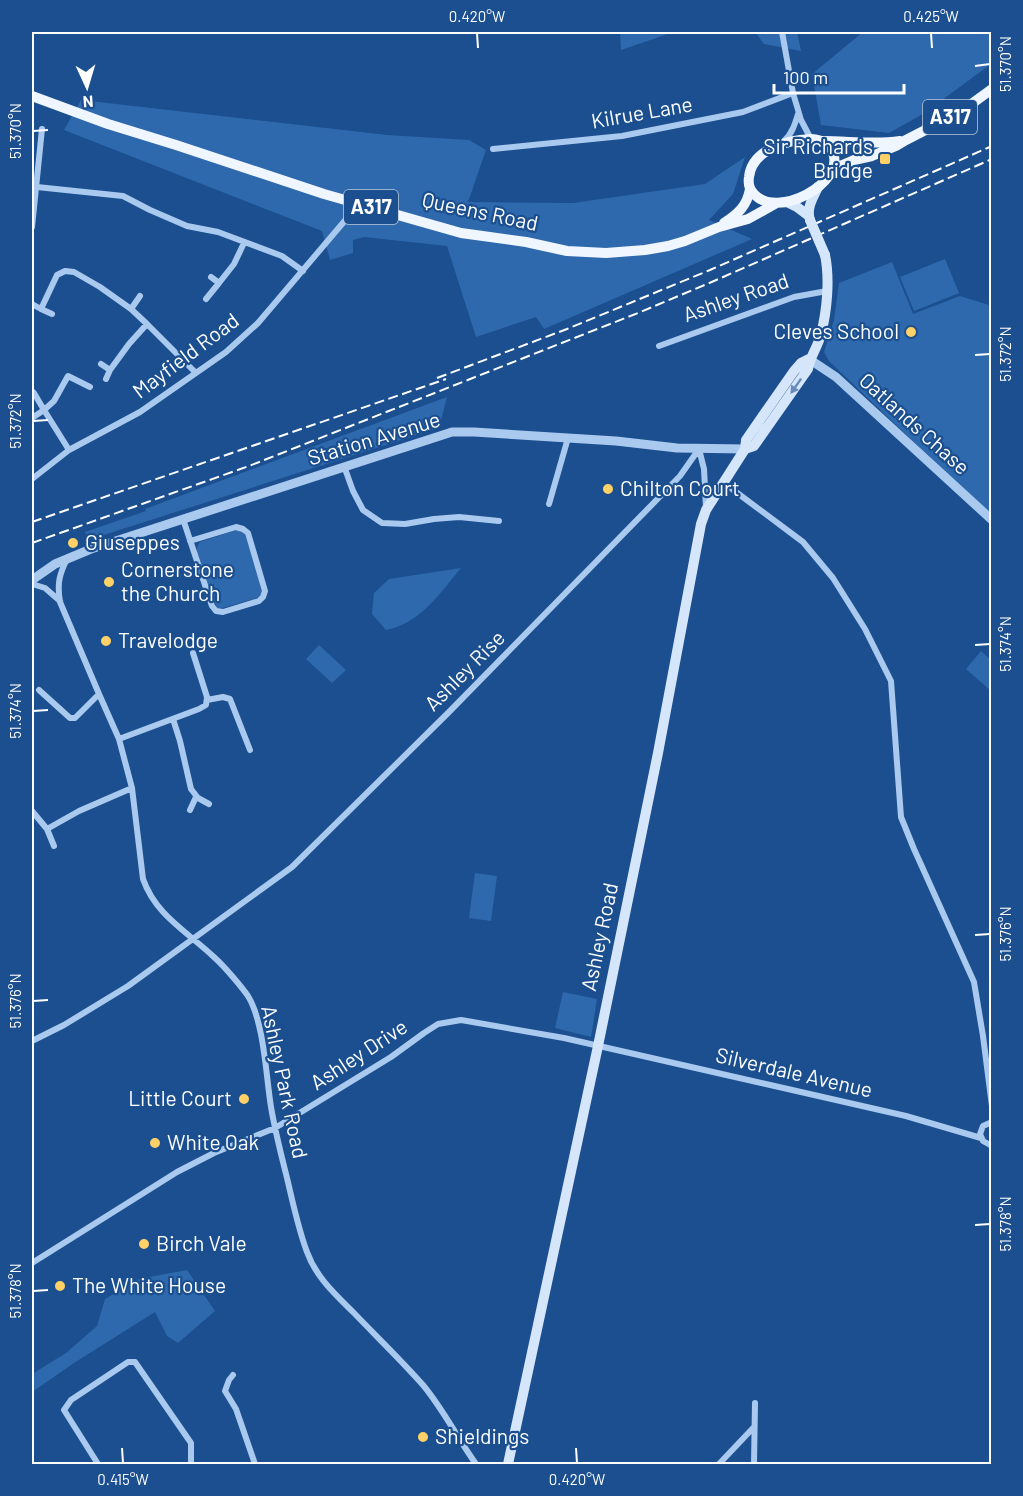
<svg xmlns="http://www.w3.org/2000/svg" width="1023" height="1496" viewBox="0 0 1023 1496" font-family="Barlow,sans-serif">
<rect width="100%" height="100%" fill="#1b4f8f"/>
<!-- green -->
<path fill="#2e69ad" d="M 620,32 L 674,32 L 621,50 Z
M 755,32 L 797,32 L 801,51 L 764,44 Z
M 863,32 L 991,32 L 991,64 L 923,114 L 889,133 L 821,125 L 812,74 Z
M 81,100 L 387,135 L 469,140 L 486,150 L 468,202 L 573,203 L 705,184 L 745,157 L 733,194 L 709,220 L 752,239 L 544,329 L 536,317 L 476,337 L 447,246 L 364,237 L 353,240 L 353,253 L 330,260 L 322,231 L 64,130 Z
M 945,259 L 959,293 L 914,311 L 900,277 Z
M 892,262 L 913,314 L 960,296 L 989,305 L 992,311 L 991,516 L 829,361 L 824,352 L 834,320 L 839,283 Z
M 447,397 L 439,428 L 88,540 L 85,532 L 146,511 L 145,509 Z
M 236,530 L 243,532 L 246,536 L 262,592 L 260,597 L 219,609 L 217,608 L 197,556 L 197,547 L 200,542 Z
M 461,568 C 441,592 420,624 386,630 L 372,614 L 374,593 L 389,579 Z
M 319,645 L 346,670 L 332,683 L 306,659 Z
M 981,651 L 991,660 L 991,691 L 966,669 Z
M 475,873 L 497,876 L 491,921 L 469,918 Z
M 563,992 L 597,999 L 591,1037 L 555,1028 Z
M 187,1270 L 215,1311 L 178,1343 L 167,1336 L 155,1312 L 74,1363 L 32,1392 L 32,1374 L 66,1353 L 97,1326 L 105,1299 L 139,1279 Z"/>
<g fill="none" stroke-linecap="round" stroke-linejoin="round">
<!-- minor -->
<path stroke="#a9c9ee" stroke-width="6" d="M 782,32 L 793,93 L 801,120 L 811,139
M 784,141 C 792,134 795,124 798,114
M 493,149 L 622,136 L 743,112 L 793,93
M 37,187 L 123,196 L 150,210 L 187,226 L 218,232 L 282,256 L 303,271
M 32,227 L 42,129
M 219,283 L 234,264 L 244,243
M 206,299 L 219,283 L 211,277
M 32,304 L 41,309
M 131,309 L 140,296
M 52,314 L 41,309 L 57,275 L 65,271 L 74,272 L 100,287 L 131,309 L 147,324
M 659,346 L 794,297 L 827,291
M 101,364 L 110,370 L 106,379
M 110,370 L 129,344 L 147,324 L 196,373
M 32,391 L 34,393 L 44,410 L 32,418
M 699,449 L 704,469 L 706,508
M 69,450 L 44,410 L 54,401 L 68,376 L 90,387
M 344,466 L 353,491 L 363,510 L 382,523 L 405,524 L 434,519 L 459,517 L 499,521
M 32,479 L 69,450 L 140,412 L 226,352 L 258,323 L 359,204
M 724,483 L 803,542 L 833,578 L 865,629 L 891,681 L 901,817 L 914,849 L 974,982 L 983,1036 L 992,1106
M 549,504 L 568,438
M 183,519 L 212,606 L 216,611 L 223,612 L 259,601 L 263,597 L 265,591 L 248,533 L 243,529 L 236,527 L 190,541
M 67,559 C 59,575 57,584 60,602 L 99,694 L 119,739 L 132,788 L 143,879 C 156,916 188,932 215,958 C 224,966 241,986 248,996 C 264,1022 266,1076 271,1107 C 275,1131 281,1154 287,1178 C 293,1203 298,1228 307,1252 C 316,1277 335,1294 354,1313 C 377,1337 401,1360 423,1385 C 443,1409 458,1439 476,1464
M 32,584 L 45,588 L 60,601
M 39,690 L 70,718 L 75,718 L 99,694
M 207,700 L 223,697 L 230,699 L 250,750
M 173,719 L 180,741 L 191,789 L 198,798 L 209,804
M 119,739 L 199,709 L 206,705 L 207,697 L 193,653
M 190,810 L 196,797
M 32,811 L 47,829 L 54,846
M 47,829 L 79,811 L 132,788
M 32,1041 L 64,1025 L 128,986 L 292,867 L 448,713 L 680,476 L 699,449
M 992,1122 L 983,1126 L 980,1134 L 983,1141 L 992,1146
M 32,1263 L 177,1172 L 214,1153 L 275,1128 L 391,1057 L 424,1033 L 438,1024 L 461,1020 L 564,1038 L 906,1116 L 981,1138
M 233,1375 L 229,1380 L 225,1391 L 236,1409 L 255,1464
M 98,1464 L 64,1410 L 71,1400 L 128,1362 L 135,1362 L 191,1443 L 191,1464
M 719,1464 L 754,1427
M 754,1464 L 755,1403"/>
<!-- tertiary -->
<path stroke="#a9c9ee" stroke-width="9" d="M 809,359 L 836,377 L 992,520
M 32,580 L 55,564 L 91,549 L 452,432 L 474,432 L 616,441 L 677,448 L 745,449"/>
<!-- secondary -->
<path stroke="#d6e6fa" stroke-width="10" d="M 787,202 L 797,207 L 809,216
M 810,220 C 806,208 813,198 818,187
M 745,449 L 754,446 L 808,369 C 810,356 818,347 821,334 C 827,311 830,279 825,255
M 508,1464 L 598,1046 L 658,753 L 701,524 L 706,510 L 745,449 L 746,440 L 794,371 L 801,363 L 809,359"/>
<!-- primary -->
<path stroke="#f0f6ff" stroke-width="10" d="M 32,96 L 108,124 L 176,145 L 324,194 L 461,233 L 526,242 L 567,251 L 606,253 L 645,250 L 668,246 L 685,241 L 719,227 L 748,219 L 775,204
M 811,139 C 821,140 830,142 833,153 C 845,183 777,220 754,194 C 749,189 748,183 749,177 C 752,149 788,140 811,139 Z
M 823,141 C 849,141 874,145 900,141
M 833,169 L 854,160 L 872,156 L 896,146 L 906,140 L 939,123 L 970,105 L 992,89
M 724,223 C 738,214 747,206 750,189"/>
<!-- rail -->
<path stroke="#fff" stroke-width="2" stroke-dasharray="10 4.5" stroke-linecap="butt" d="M 437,378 L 567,329 L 710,270 L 992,146
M 32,522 L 446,379
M 32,543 L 249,466 L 638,313 L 714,281 L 992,159"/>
<!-- secondary-bridge -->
<path stroke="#d6e6fa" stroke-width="10" d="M 810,220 L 825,255"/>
</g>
<!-- one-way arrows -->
<defs><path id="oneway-solid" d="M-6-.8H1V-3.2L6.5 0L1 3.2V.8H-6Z" transform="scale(1.5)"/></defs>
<use fill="#668bba" href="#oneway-solid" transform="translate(796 386) rotate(125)"/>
<!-- ticks -->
<path fill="none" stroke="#fff" stroke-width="2" d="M 477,33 L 478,48M 931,33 L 932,48M 975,66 L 990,64M 33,131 L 48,130M 975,355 L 990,354M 33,421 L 48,420M 975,645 L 990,644M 33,711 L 48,710M 975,935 L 990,934M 33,1001 L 48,1000M 975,1225 L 990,1224M 33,1291 L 48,1290M 122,1448 L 123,1463M 576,1448 L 577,1463"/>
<!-- markers -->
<g fill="#ffd166" stroke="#1b4f8f" stroke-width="2">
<rect x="879" y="153" width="12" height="12" rx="3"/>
<circle cx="911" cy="332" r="6"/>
<circle cx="608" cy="489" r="6"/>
<circle cx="73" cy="543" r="6"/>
<circle cx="109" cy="582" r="6"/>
<circle cx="106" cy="641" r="6"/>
<circle cx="244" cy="1099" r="6"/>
<circle cx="155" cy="1143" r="6"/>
<circle cx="144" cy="1244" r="6"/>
<circle cx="60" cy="1286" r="6"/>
<circle cx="423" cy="1437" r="6"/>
</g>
<g text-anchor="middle" stroke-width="4.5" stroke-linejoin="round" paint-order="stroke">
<!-- shield labels -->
<g fill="#1b4f8f" stroke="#bbcadd" stroke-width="1.5">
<rect x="923" y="100" width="54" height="34" rx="4.5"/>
<rect x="344" y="190" width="54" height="34" rx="4.5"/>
</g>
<g font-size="20" font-weight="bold" fill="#fff">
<text x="950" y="124">A317</text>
<text x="371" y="214">A317</text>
</g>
<!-- street labels -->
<g font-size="21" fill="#fff" stroke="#1b4f8f">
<text transform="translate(642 113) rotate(-10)" y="7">Kilrue Lane</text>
<text transform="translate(480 212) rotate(12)" y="7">Queens Road</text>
<text transform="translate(736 298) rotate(-19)" y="7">Ashley Road</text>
<text transform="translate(186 356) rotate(-37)" y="7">Mayfield Road</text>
<text transform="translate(914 424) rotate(42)" y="7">Oatlands Chase</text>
<text transform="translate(374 439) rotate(-17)" y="7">Station Avenue</text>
<text transform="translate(465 671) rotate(-45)" y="7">Ashley Rise</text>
<text transform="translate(600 937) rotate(-78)" y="7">Ashley Road</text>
<text transform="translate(359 1055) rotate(-33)" y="7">Ashley Drive</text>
<text transform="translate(794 1073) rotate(13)" y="7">Silverdale Avenue</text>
<text transform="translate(284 1082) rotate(78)" y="7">Ashley Park Road</text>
</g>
<!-- poi labels -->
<g font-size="21" fill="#fff" stroke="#1b4f8f" text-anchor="start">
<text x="873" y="154" text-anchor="end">Sir Richards<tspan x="873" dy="24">Bridge</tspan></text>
<text x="899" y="339" text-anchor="end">Cleves School</text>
<text x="620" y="496">Chilton Court</text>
<text x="85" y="550">Giuseppes</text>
<text x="121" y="577">Cornerstone<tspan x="121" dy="24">the Church</tspan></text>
<text x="118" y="648">Travelodge</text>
<text x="232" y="1106" text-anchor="end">Little Court</text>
<text x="167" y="1150">White Oak</text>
<text x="156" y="1251">Birch Vale</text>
<text x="72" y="1293">The White House</text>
<text x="435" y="1444">Shieldings</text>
</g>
</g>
<!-- border -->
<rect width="1023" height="1496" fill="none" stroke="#1b4f8f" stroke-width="66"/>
<!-- north arrow -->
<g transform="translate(87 87) rotate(176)" stroke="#1b4f8f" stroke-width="4.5" paint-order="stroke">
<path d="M0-4.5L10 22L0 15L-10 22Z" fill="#ffffff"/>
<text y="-9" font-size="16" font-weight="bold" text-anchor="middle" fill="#ffffff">N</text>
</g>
<!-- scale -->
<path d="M774 84v9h130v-9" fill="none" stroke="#ffffff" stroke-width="3"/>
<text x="783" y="84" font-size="18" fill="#ffffff" stroke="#1b4f8f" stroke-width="4.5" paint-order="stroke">100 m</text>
<rect x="33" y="33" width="957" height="1430" fill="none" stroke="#fff" stroke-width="2"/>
<g font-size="15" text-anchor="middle" fill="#fff">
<text x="477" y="22">0.420°W</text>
<text x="931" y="22">0.425°W</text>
<text transform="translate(1006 64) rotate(-90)" y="5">51.370°N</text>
<text transform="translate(16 131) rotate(-90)" y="5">51.370°N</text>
<text transform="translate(1006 354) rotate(-90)" y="5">51.372°N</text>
<text transform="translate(16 421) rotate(-90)" y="5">51.372°N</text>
<text transform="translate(1006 644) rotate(-90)" y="5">51.374°N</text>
<text transform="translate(16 711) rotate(-90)" y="5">51.374°N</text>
<text transform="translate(1006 934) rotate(-90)" y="5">51.376°N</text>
<text transform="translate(16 1001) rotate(-90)" y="5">51.376°N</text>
<text transform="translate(1006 1224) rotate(-90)" y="5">51.378°N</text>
<text transform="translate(16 1291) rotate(-90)" y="5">51.378°N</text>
<text x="123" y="1485">0.415°W</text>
<text x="577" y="1485">0.420°W</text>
</g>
</svg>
